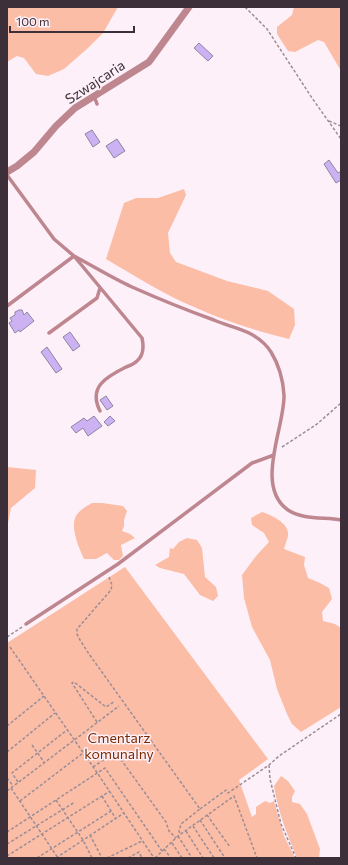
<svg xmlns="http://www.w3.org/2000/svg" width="348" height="865" viewBox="0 0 348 865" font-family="Commissioner,sans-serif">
<rect width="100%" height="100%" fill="#fdf0f9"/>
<!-- green -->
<path fill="#fbbda5" d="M 7,7 L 118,7 L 103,33 L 88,48 L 64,69 L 48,76 L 36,74 L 24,58 L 17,56 L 7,62 Z
M 294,7 L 341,7 L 341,71 L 324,42 L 318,40 L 295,52 L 288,51 L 277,34 L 277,27 L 292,15 Z
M 184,189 L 186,195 L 168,233 L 170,253 L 176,262 L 227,281 L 268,291 L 294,309 L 295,325 L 289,339 C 257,331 224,321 194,307 C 163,294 135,276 106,259 L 124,203 L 136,198 L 158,198 Z
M 7,467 L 36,470 L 35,488 L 11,508 L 7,528 Z
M 92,503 L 102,503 L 123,506 L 127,511 L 124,520 L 124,526 L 122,531 L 130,534 L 135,538 L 121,545 L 123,556 L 119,560 L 114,560 L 107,553 L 96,559 L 84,559 C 79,548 71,530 75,518 C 78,511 85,507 92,503 Z
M 262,512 C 271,515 290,523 288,536 C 287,540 285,545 284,549 L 305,557 L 304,565 L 308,578 L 320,583 L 329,588 L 332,599 L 322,612 L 323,621 L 335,624 L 341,628 L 341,707 L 301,732 L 292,724 L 287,714 L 277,689 L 270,660 L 252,627 L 244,598 L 242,575 L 256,556 L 269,542 L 264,533 L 252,525 L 251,518 Z
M 187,538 L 197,540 L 202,548 L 205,577 L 216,587 L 218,596 L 213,601 L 200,595 L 184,574 L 160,568 L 155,565 L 169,557 L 170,548 L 173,549 L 179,542 Z
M 125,567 L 268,759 L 239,780 L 252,817 L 256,814 L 256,807 L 265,801 L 270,803 L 274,801 L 284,836 L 295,858 L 7,858 L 7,643 Z
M 281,776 L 288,781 L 295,791 L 292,797 L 292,802 L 300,804 L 307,814 L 320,849 L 319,858 L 297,858 C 287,834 278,812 274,786 Z"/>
<!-- building -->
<path fill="#ccb2f2" stroke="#8f83a2" d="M 199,43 L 213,56 L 208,61 L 194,48 Z
M 92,130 L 100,142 L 93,147 L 85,134 Z
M 117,139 L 125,151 L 114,158 L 106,146 Z
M 329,160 L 338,173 L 341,171 L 341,180 L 336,183 L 324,164 Z
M 19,310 L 22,310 L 24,315 L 27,312 L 34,321 L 20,332 L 19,330 L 15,333 L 9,323 L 12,321 L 10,318 L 15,315 L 15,312 Z
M 70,332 L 80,346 L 73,351 L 63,337 Z
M 47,347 L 62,369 L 56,373 L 41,352 Z
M 106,396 L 113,406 L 107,410 L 100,400 Z
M 94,416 L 102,426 L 88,436 L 83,428 L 76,433 L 71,427 L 84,418 L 87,421 Z
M 110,416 L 115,421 L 108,426 L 104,422 Z"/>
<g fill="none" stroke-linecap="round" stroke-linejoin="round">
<!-- path -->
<path stroke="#9a8d97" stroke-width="1.5" stroke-dasharray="3 2" stroke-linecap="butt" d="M 245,7 L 267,29 L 312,98 L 341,139
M 329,121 L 341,126
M 282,447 L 317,424 L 341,403
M 109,577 L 112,585 L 111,590 L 77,629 L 77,634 L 80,640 L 89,654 L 200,809 L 181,824 L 179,831 L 180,834
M 7,637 L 22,627
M 10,647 L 98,774 L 154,858
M 97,722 L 72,683 L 74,682 L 106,707 L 115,701
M 7,726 L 44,696
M 32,745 L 44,762
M 7,752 L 55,713
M 269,765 L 270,779 L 281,824 L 296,858
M 93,767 L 114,753 L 117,754 L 166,822 L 169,831 L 176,838
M 7,778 L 13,786
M 18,782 L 12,773 L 67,730
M 11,788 L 58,858
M 7,791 L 119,706
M 102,796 L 116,819
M 56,800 L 83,840 L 92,858
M 20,801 L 83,753
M 200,809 L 226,790 L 228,793 L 269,765 L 279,756 L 341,714
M 207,815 L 230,847
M 200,820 L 225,858
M 193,826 L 214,858
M 186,831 L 203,858
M 7,832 L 105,768 L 162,851
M 90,835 L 102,858
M 178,836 L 192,858
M 172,843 L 182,858
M 7,844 L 75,802
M 164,849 L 171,858
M 7,856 L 110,791
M 37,858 L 111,811
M 56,858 L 124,813
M 107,858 L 142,841
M 128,858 L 139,852 L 142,858
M 155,858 L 178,836 L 234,796 L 257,858"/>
<!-- service -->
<path stroke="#be8790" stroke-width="3.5" d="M 94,96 L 97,104
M 7,175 L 54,239 L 74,256 L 142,338 C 144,347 144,355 137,361 C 134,364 129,366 126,367 C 106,377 88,387 100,411
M 74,256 C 93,266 112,278 132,287 C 159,299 186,310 214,320 C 225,325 240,328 251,334 C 258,338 266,344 271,352 C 279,365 283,379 284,395 C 285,427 254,486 288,510 C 303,520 324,517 341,520
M 7,306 L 74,256
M 49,333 L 97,298 L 100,288
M 26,624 L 118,564 L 252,463 L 274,455"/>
<!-- minor -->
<path stroke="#be8790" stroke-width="7" d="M 7,172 L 17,166 L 34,152 L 56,126 L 75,108 L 149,62 L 189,7"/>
</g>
<g text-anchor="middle" stroke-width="3" stroke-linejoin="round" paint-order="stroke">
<!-- street labels -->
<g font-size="14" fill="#3c2f39" stroke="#fdf0f9">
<text transform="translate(95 82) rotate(-33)" y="5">Szwajcaria</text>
</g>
<!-- park labels -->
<g font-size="14" fill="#7c2a00" stroke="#fdf0f9">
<text x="119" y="743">Cmentarz<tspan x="119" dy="16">komunalny</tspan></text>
</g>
</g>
<!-- border -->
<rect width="348" height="865" fill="none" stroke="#3c2f39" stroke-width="16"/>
<!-- scale -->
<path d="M10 26v6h124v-6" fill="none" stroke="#3c2f39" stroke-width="2"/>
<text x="16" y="26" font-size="12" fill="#3c2f39" stroke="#fdf0f9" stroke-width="3" paint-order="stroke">100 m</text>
</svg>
